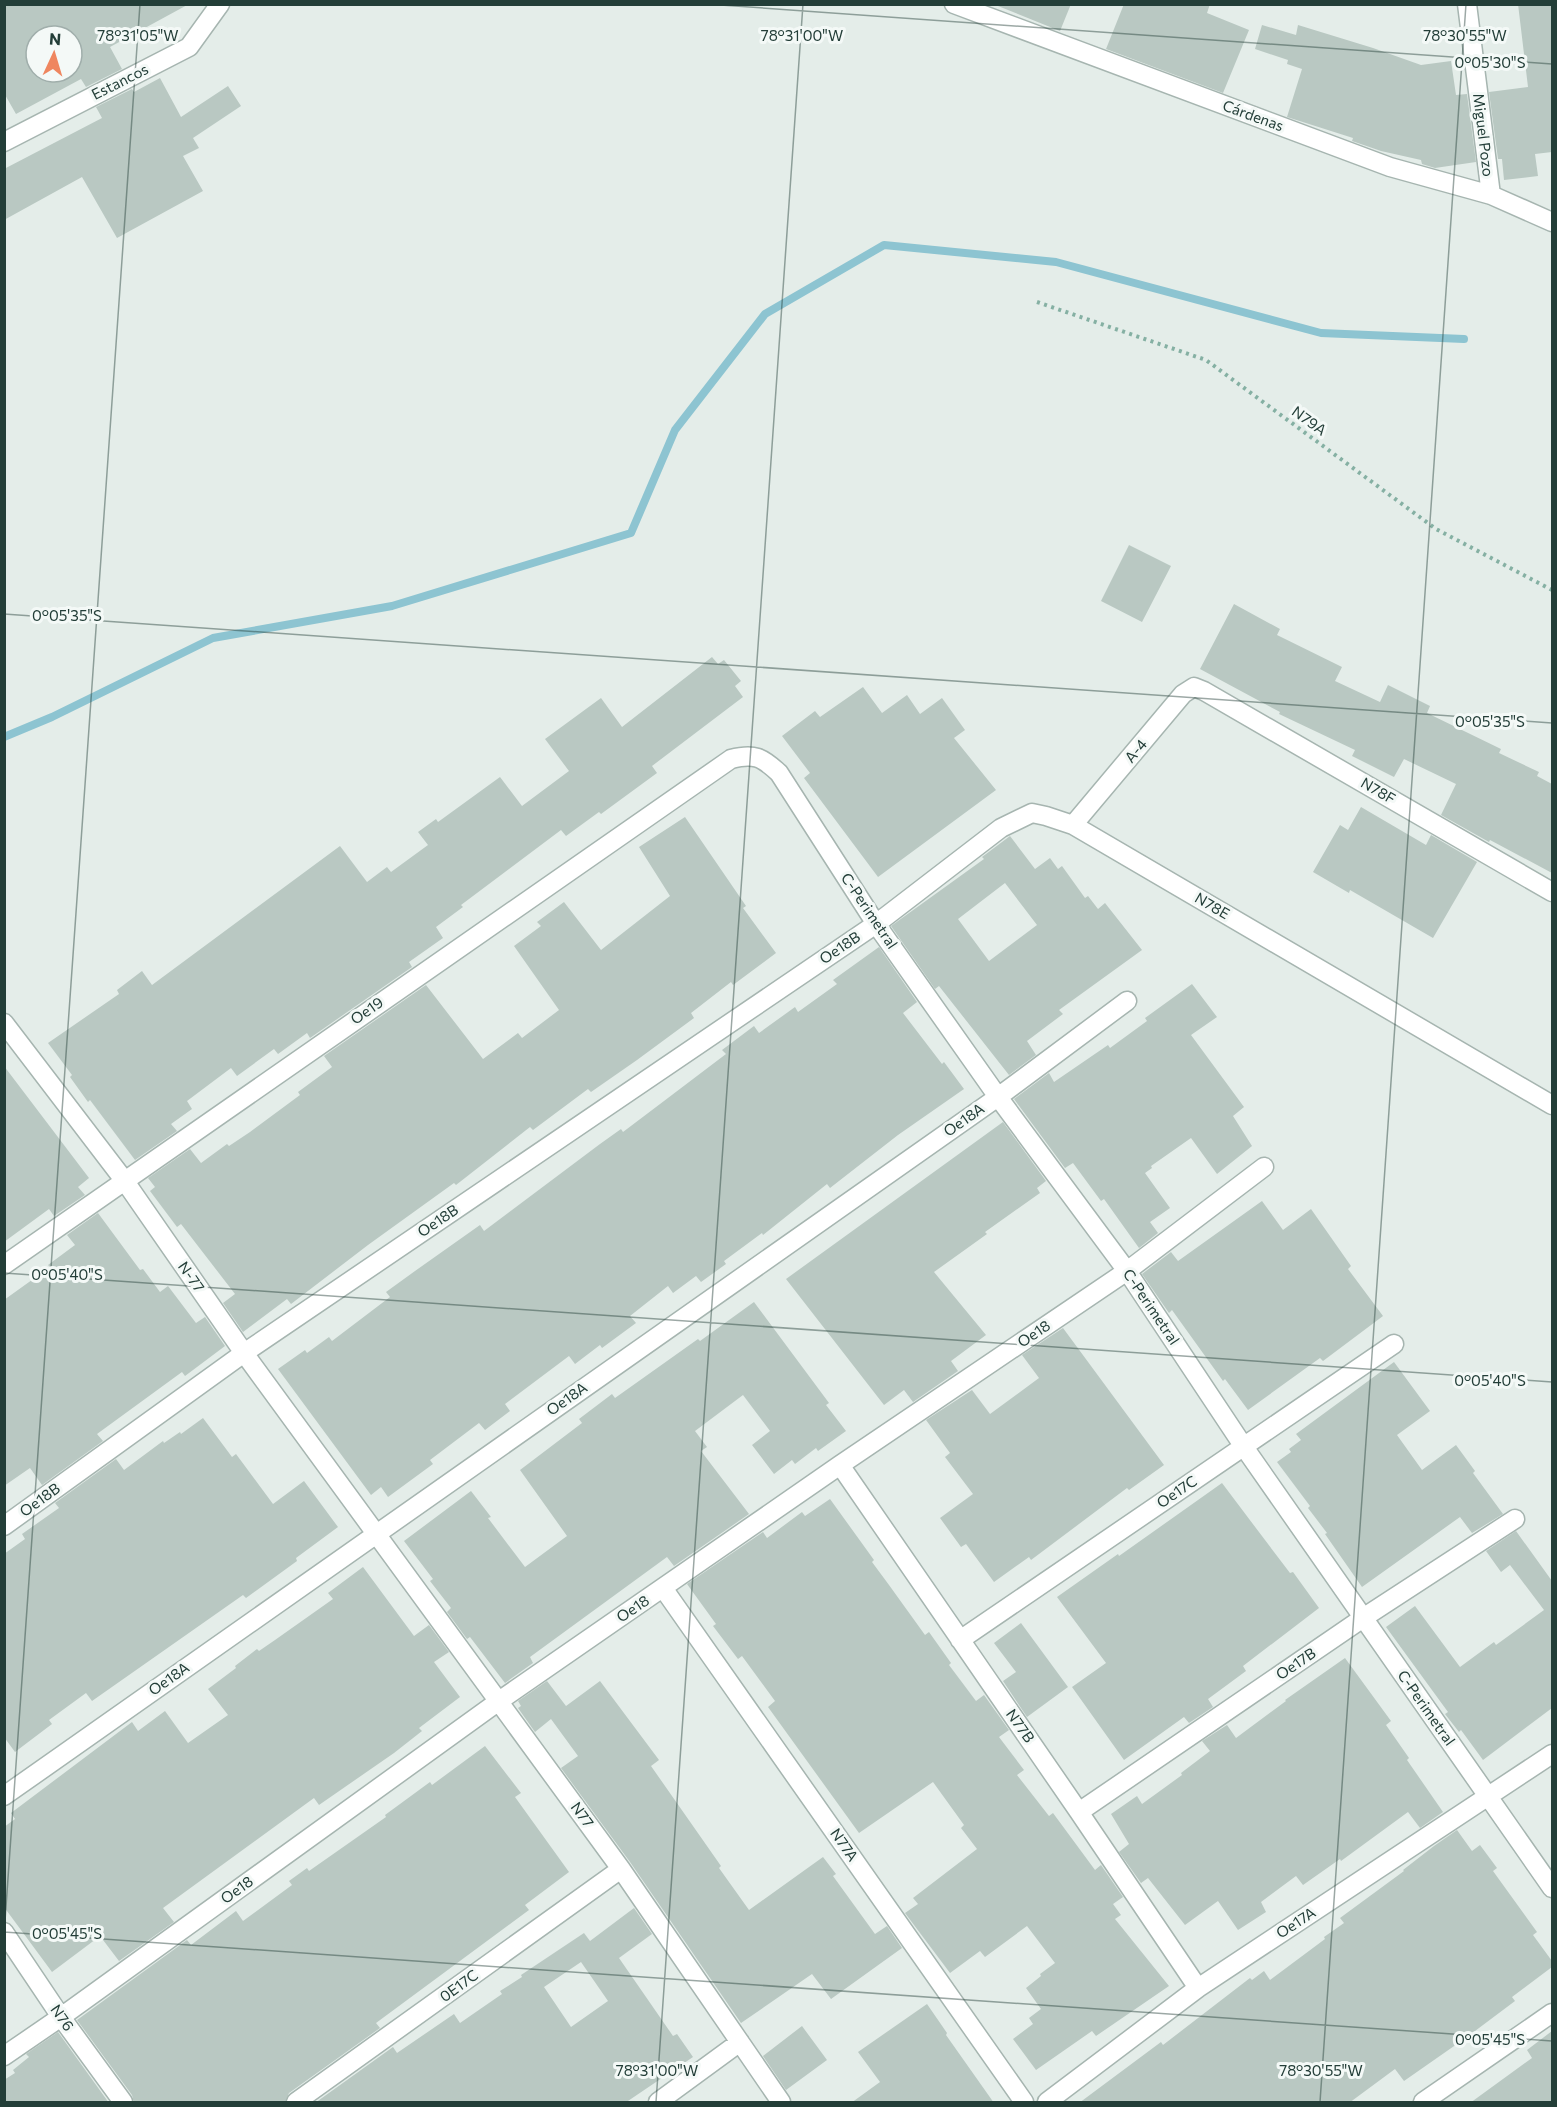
<svg xmlns="http://www.w3.org/2000/svg" width="1557" height="2107" viewBox="0 0 1557 2107" font-family="Commissioner,sans-serif">
<rect width="100%" height="100%" fill="#e4ede9"/>
<g fill="none" stroke-linecap="round" stroke-linejoin="round">
<!-- stream -->
<path stroke="#8dc4d1" stroke-width="8" d="M 4,737 L 52,717 L 213,638 L 392,606 L 631,533 L 675,430 L 765,314 L 884,245 L 1056,262 L 1321,333 L 1464,339"/>
</g>
<!-- building -->
<path fill="#b9c8c2" fill-rule="evenodd" d="M 4,4 L 189,4 L 110,47 L 122,69 L 86,87 L 81,79 L 16,114 L 4,93 ZM 36,36 L 72,36 L 72,72 L 36,72 Z
M 993,4 L 1071,4 L 1060,31 Z
M 1124,4 L 1210,4 L 1207,13 L 1249,30 L 1223,93 L 1106,49 Z
M 1518,4 L 1552,4 L 1552,152 L 1535,154 L 1538,176 L 1504,180 L 1502,159 L 1498,159 L 1489,92 L 1528,87 Z
M 1262,25 L 1296,35 L 1298,25 L 1373,48 L 1421,65 L 1451,61 L 1456,95 L 1467,94 L 1476,162 L 1435,168 L 1422,164 L 1421,160 L 1381,151 L 1352,141 L 1353,138 L 1287,117 L 1302,69 L 1287,64 L 1288,60 L 1255,49 Z
M 160,78 L 181,117 L 228,86 L 241,106 L 193,138 L 199,148 L 183,156 L 203,191 L 117,238 L 82,177 L 4,220 L 4,169 L 102,118 L 96,107 L 132,89 L 134,92 Z
M 1129,545 L 1171,566 L 1142,622 L 1101,601 Z
M 1234,604 L 1280,629 L 1277,635 L 1342,667 L 1335,681 L 1380,702 L 1388,685 L 1430,706 L 1427,713 L 1501,749 L 1499,753 L 1539,772 L 1537,776 L 1552,784 L 1552,873 L 1490,840 L 1489,842 L 1441,815 L 1456,784 L 1404,759 L 1394,777 L 1352,756 L 1355,750 L 1279,714 L 1280,712 L 1200,669 Z
M 712,657 L 718,664 L 724,660 L 741,681 L 735,686 L 743,697 L 652,766 L 657,773 L 601,814 L 599,812 L 566,836 L 561,830 L 461,905 L 463,907 L 436,927 L 443,938 L 409,962 L 412,967 L 310,1038 L 307,1033 L 278,1054 L 274,1049 L 237,1076 L 231,1068 L 187,1101 L 192,1109 L 171,1124 L 177,1131 L 135,1160 L 90,1100 L 88,1102 L 70,1077 L 72,1075 L 48,1043 L 119,994 L 117,990 L 142,971 L 152,985 L 340,846 L 367,882 L 387,867 L 391,872 L 428,845 L 418,832 L 436,819 L 438,822 L 500,777 L 522,806 L 569,771 L 545,739 L 601,698 L 622,727 Z
M 863,687 L 882,713 L 907,695 L 920,714 L 942,698 L 965,730 L 954,738 L 996,790 L 878,877 L 804,778 L 810,773 L 782,736 L 815,711 L 820,717 Z
M 1361,807 L 1426,845 L 1431,835 L 1477,862 L 1433,938 L 1350,890 L 1349,893 L 1313,872 L 1340,825 L 1348,830 Z
M 685,817 L 746,906 L 743,908 L 776,953 L 733,985 L 731,982 L 691,1013 L 694,1018 L 637,1060 L 591,1092 L 588,1089 L 533,1130 L 530,1127 L 456,1185 L 454,1183 L 368,1245 L 291,1304 L 287,1299 L 243,1332 L 223,1303 L 235,1294 L 181,1224 L 177,1227 L 150,1191 L 155,1187 L 148,1178 L 190,1149 L 201,1163 L 227,1144 L 229,1146 L 250,1132 L 300,1095 L 298,1092 L 332,1067 L 324,1056 L 426,985 L 483,1059 L 518,1033 L 522,1038 L 559,1010 L 514,946 L 541,926 L 537,922 L 564,902 L 601,950 L 670,896 L 639,847 Z
M 1010,836 L 1035,869 L 1050,858 L 1058,869 L 1062,866 L 1085,898 L 1088,896 L 1098,909 L 1105,903 L 1142,950 L 1059,1010 L 1063,1014 L 1027,1041 L 1036,1055 L 1009,1075 L 939,986 L 935,989 L 891,926 L 984,859 L 982,857 ZM 1005,883 L 1037,925 L 989,961 L 958,919 Z
M 879,947 L 917,1002 L 903,1013 L 942,1064 L 944,1062 L 964,1089 L 898,1135 L 830,1188 L 827,1184 L 763,1235 L 762,1233 L 724,1261 L 726,1264 L 701,1282 L 696,1276 L 673,1293 L 668,1286 L 630,1316 L 636,1323 L 602,1348 L 600,1345 L 575,1364 L 569,1356 L 505,1404 L 510,1411 L 485,1430 L 479,1423 L 430,1460 L 433,1464 L 388,1497 L 381,1487 L 371,1495 L 278,1369 L 305,1350 L 307,1353 L 329,1337 L 332,1341 L 390,1297 L 386,1292 L 415,1271 L 480,1225 L 484,1231 L 600,1144 L 621,1129 L 623,1132 L 664,1101 L 726,1054 L 722,1050 L 754,1026 L 759,1033 L 795,1007 L 798,1012 L 837,984 L 833,980 Z
M 1192,984 L 1217,1017 L 1191,1035 L 1244,1107 L 1233,1116 L 1252,1146 L 1217,1174 L 1191,1138 L 1151,1166 L 1152,1168 L 1145,1173 L 1170,1208 L 1150,1222 L 1158,1233 L 1139,1248 L 1104,1199 L 1101,1201 L 1073,1163 L 1065,1168 L 1014,1099 L 1049,1073 L 1054,1082 L 1108,1045 L 1110,1048 L 1147,1021 L 1145,1018 Z
M 4,1066 L 89,1178 L 78,1187 L 85,1195 L 54,1216 L 49,1209 L 4,1242 Z
M 1003,1122 L 1046,1181 L 1037,1188 L 1040,1193 L 985,1232 L 987,1234 L 934,1272 L 986,1335 L 951,1361 L 958,1371 L 913,1402 L 904,1390 L 884,1405 L 786,1279 Z
M 1262,1201 L 1283,1230 L 1311,1209 L 1351,1266 L 1348,1269 L 1383,1316 L 1323,1361 L 1320,1358 L 1248,1410 L 1225,1379 L 1223,1381 L 1172,1310 L 1169,1313 L 1142,1274 L 1171,1252 L 1178,1261 Z
M 98,1213 L 140,1270 L 143,1269 L 160,1292 L 168,1286 L 196,1323 L 205,1317 L 225,1346 L 185,1376 L 182,1372 L 97,1434 L 103,1441 L 42,1485 L 30,1468 L 4,1486 L 4,1300 L 50,1267 L 48,1265 L 75,1245 L 67,1235 Z
M 754,1302 L 829,1403 L 826,1405 L 846,1431 L 818,1451 L 816,1448 L 795,1464 L 792,1460 L 774,1474 L 752,1445 L 770,1431 L 743,1395 L 695,1431 L 707,1447 L 701,1451 L 749,1514 L 674,1566 L 667,1557 L 530,1657 L 533,1663 L 505,1683 L 470,1637 L 467,1639 L 447,1612 L 451,1608 L 430,1581 L 433,1579 L 404,1541 L 471,1491 L 491,1517 L 488,1518 L 525,1567 L 567,1536 L 520,1470 L 582,1423 L 579,1419 L 612,1394 L 615,1398 L 698,1339 L 700,1341 Z
M 1063,1328 L 1164,1465 L 1129,1490 L 1127,1488 L 1031,1560 L 1029,1557 L 994,1582 L 966,1544 L 961,1547 L 940,1518 L 973,1494 L 945,1457 L 950,1453 L 926,1420 L 972,1390 L 990,1414 L 1039,1378 L 1022,1355 Z
M 1394,1362 L 1430,1411 L 1397,1435 L 1422,1470 L 1456,1445 L 1475,1471 L 1473,1473 L 1503,1514 L 1472,1533 L 1460,1517 L 1362,1587 L 1325,1534 L 1327,1533 L 1308,1508 L 1310,1506 L 1277,1462 L 1291,1452 L 1289,1449 L 1301,1440 L 1296,1434 Z
M 203,1418 L 232,1457 L 236,1454 L 273,1504 L 304,1481 L 338,1527 L 296,1558 L 297,1561 L 246,1598 L 243,1595 L 92,1701 L 86,1693 L 49,1720 L 52,1724 L 15,1752 L 4,1737 L 4,1554 L 25,1539 L 22,1534 L 59,1508 L 55,1503 L 116,1459 L 124,1470 L 163,1441 L 164,1443 L 180,1432 L 181,1434 Z
M 1222,1483 L 1274,1552 L 1290,1573 L 1293,1572 L 1319,1608 L 1243,1666 L 1246,1671 L 1208,1699 L 1213,1707 L 1189,1723 L 1184,1717 L 1124,1760 L 1072,1687 L 1106,1663 L 1057,1597 L 1118,1554 L 1119,1556 Z
M 830,1499 L 874,1560 L 872,1562 L 889,1585 L 925,1635 L 929,1632 L 951,1663 L 949,1665 L 976,1701 L 984,1695 L 1009,1730 L 999,1737 L 1024,1770 L 1017,1775 L 1049,1816 L 1053,1813 L 1095,1870 L 1101,1865 L 1123,1897 L 1113,1904 L 1121,1915 L 1115,1919 L 1169,1986 L 1096,2036 L 1092,2031 L 1036,2070 L 1013,2039 L 1033,2024 L 1029,2018 L 1041,2009 L 1026,1988 L 1041,1976 L 1040,1974 L 1055,1963 L 1027,1926 L 985,1957 L 980,1951 L 950,1973 L 905,1913 L 918,1904 L 913,1898 L 977,1849 L 961,1828 L 964,1825 L 933,1782 L 859,1833 L 768,1707 L 775,1701 L 742,1656 L 738,1659 L 713,1626 L 716,1624 L 687,1584 L 763,1532 L 767,1538 L 802,1512 L 805,1516 Z
M 1516,1531 L 1552,1581 L 1552,1708 L 1483,1760 L 1461,1730 L 1459,1732 L 1445,1714 L 1448,1712 L 1386,1627 L 1415,1606 L 1460,1667 L 1494,1642 L 1496,1645 L 1544,1610 L 1510,1565 L 1501,1572 L 1486,1551 Z
M 363,1567 L 414,1636 L 429,1625 L 449,1652 L 434,1662 L 460,1697 L 419,1728 L 422,1731 L 394,1753 L 319,1805 L 314,1798 L 163,1908 L 174,1922 L 119,1961 L 100,1936 L 52,1972 L 4,1907 L 4,1827 L 15,1819 L 11,1813 L 132,1722 L 138,1731 L 165,1711 L 188,1743 L 228,1715 L 208,1689 L 236,1668 L 235,1666 L 257,1649 L 259,1651 L 275,1640 L 333,1599 L 328,1593 Z
M 1021,1623 L 1068,1687 L 1027,1717 L 1003,1681 L 1016,1672 L 994,1643 Z
M 1345,1658 L 1391,1721 L 1386,1725 L 1409,1758 L 1407,1760 L 1443,1812 L 1420,1828 L 1408,1812 L 1341,1861 L 1340,1859 L 1303,1885 L 1296,1876 L 1261,1902 L 1266,1912 L 1238,1930 L 1218,1901 L 1185,1925 L 1148,1878 L 1141,1883 L 1119,1852 L 1129,1844 L 1111,1814 L 1137,1796 L 1142,1804 L 1182,1775 L 1181,1773 L 1210,1751 L 1202,1741 L 1227,1725 L 1236,1738 L 1286,1701 L 1285,1700 Z
M 547,1681 L 566,1706 L 600,1681 L 659,1760 L 651,1766 L 721,1866 L 719,1868 L 749,1910 L 823,1857 L 836,1874 L 833,1876 L 875,1934 L 887,1926 L 902,1948 L 831,1999 L 812,1974 L 741,2023 L 630,1862 L 561,1768 L 578,1756 L 551,1719 L 535,1732 L 518,1708 L 521,1706 L 518,1701 Z
M 485,1746 L 521,1793 L 515,1797 L 569,1872 L 525,1905 L 529,1910 L 376,2023 L 380,2028 L 289,2093 L 285,2103 L 134,2103 L 132,2095 L 77,2020 L 187,1940 L 191,1945 L 236,1911 L 243,1921 L 292,1885 L 289,1881 L 307,1868 L 309,1871 L 386,1817 L 385,1815 L 430,1782 L 432,1785 Z
M 1457,1830 L 1472,1851 L 1480,1845 L 1497,1868 L 1493,1871 L 1537,1932 L 1533,1935 L 1552,1961 L 1552,1967 L 1512,1997 L 1515,2001 L 1467,2037 L 1404,2081 L 1395,2069 L 1349,2103 L 1079,2103 L 1161,2042 L 1163,2045 L 1250,1978 L 1252,1980 L 1264,1971 L 1270,1980 L 1325,1939 L 1324,1937 L 1344,1923 L 1340,1918 L 1404,1871 L 1403,1870 L 1434,1846 Z
M 634,1908 L 652,1934 L 619,1958 L 673,2036 L 677,2034 L 693,2057 L 625,2103 L 315,2103 L 393,2047 L 397,2053 L 454,2014 L 460,2023 L 502,1994 L 500,1991 L 522,1977 L 521,1975 L 584,1933 L 590,1941 ZM 581,1962 L 608,2001 L 571,2027 L 544,1987 Z
M 927,2004 L 947,2033 L 946,2035 L 994,2103 L 851,2103 L 880,2082 L 858,2052 Z
M 802,2026 L 827,2060 L 786,2090 L 763,2056 Z
M 1552,2031 L 1552,2103 L 1470,2103 L 1532,2058 L 1527,2050 Z
M 58,2032 L 109,2103 L 4,2103 L 4,2080 L 15,2073 L 13,2070 L 29,2057 L 26,2054 Z"/>
<g fill="none" stroke-linecap="round" stroke-linejoin="round">
<defs>
<path id="street" d="M 954,4 L 1390,167 L 1491,195 L 1552,222
M 1467,4 L 1491,195
M 4,142 L 189,47 L 220,4
M 1073,825 L 1183,694 L 1194,687 L 1204,691 L 1552,892
M 4,1023 L 124,1180 L 244,1353 L 621,1869 L 781,2102
M 4,1265 L 731,759 C 754,753 762,757 779,773 L 876,924 L 998,1097 L 1127,1271 L 1244,1447 L 1552,1888
M 840,1465 L 1079,1812 L 1198,1988
M 4,1526 L 244,1353 L 876,924 L 1001,828 L 1032,813 L 1046,816 L 1073,825 L 1552,1105
M 663,1588 L 1024,2102
M 960,1640 L 1394,1344
M 4,1796 L 998,1097 L 1127,1001
M 1079,1812 L 1363,1618 L 1515,1519
M 4,1932 L 61,2017 L 123,2102
M 4,2056 L 61,2017 L 499,1701 L 840,1465 L 1127,1271 L 1264,1167
M 296,2102 L 621,1869
M 658,2102 L 740,2042
M 1047,2102 L 1198,1988 L 1552,1754
M 1423,2102 L 1552,2013"/>
</defs>
<!-- street casing -->
<use href="#street" stroke="#a6b5b0" stroke-width="21"/>
<!-- path -->
<path stroke="#85b0a3" stroke-width="4" stroke-dasharray="3 4.5" stroke-linecap="butt" d="M 1037,302 L 1206,360 L 1436,529 L 1552,590"/>
<!-- street -->
<use href="#street" stroke="#fff" stroke-width="18"/>
</g>
<!-- ticks -->
<path fill="none" stroke="#233e38" stroke-width="1.5" stroke-opacity="0.45" d="M 706,4 L 1552,64M 4,614 L 1552,723M 4,1273 L 1552,1382M 4,1932 L 1552,2041M 4,1935 L 140,4M 656,2102 L 803,4M 1320,2102 L 1466,4"/>
<g text-anchor="middle" stroke-width="6" stroke-linejoin="round" paint-order="stroke">
<!-- street labels -->
<g font-size="15" fill="#233e38" stroke="#f4f9f7">
<text transform="translate(120 82) rotate(-27)" y="5">Estancos</text>
<text transform="translate(1253 116) rotate(20)" y="5">Cárdenas</text>
<text transform="translate(1483 135) rotate(83)" y="5">Miguel Pozo</text>
<text transform="translate(1309 421) rotate(36)" y="5">N79A</text>
<text transform="translate(1136 751) rotate(-50)" y="5">A-4</text>
<text transform="translate(1378 791) rotate(30)" y="5">N78F</text>
<text transform="translate(1212 906) rotate(30)" y="5">N78E</text>
<text transform="translate(869 911) rotate(56)" y="5">C-Perimetral</text>
<text transform="translate(840 948) rotate(-34)" y="5">Oe18B</text>
<text transform="translate(367 1011) rotate(-35)" y="5">Oe19</text>
<text transform="translate(964 1120) rotate(-35)" y="5">Oe18A</text>
<text transform="translate(438 1221) rotate(-34)" y="5">Oe18B</text>
<text transform="translate(191 1277) rotate(55)" y="5">N-77</text>
<text transform="translate(1151 1307) rotate(56)" y="5">C-Perimetral</text>
<text transform="translate(1034 1334) rotate(-34)" y="5">Oe18</text>
<text transform="translate(567 1399) rotate(-35)" y="5">Oe18A</text>
<text transform="translate(1177 1492) rotate(-34)" y="5">Oe17C</text>
<text transform="translate(40 1500) rotate(-36)" y="5">Oe18B</text>
<text transform="translate(633 1609) rotate(-34)" y="5">Oe18</text>
<text transform="translate(1296 1664) rotate(-34)" y="5">Oe17B</text>
<text transform="translate(169 1679) rotate(-35)" y="5">Oe18A</text>
<text transform="translate(1426 1708) rotate(55)" y="5">C-Perimetral</text>
<text transform="translate(1020 1726) rotate(55)" y="5">N77B</text>
<text transform="translate(582 1815) rotate(54)" y="5">N77</text>
<text transform="translate(844 1845) rotate(55)" y="5">N77A</text>
<text transform="translate(237 1890) rotate(-36)" y="5">Oe18</text>
<text transform="translate(1296 1923) rotate(-33)" y="5">Oe17A</text>
<text transform="translate(459 1986) rotate(-36)" y="5">0E17C</text>
<text transform="translate(62 2018) rotate(55)" y="5">N76</text>
</g>
</g>
<g font-size="15" text-anchor="middle" fill="#233e38" stroke="#f4f9f7" stroke-width="6" stroke-linejoin="round" paint-order="stroke">
<text x="138" y="41">78°31'05"W</text>
<text x="802" y="41">78°31'00"W</text>
<text x="1465" y="41">78°30'55"W</text>
<text x="1490" y="68">0°05'30"S</text>
<text x="67" y="621">0°05'35"S</text>
<text x="1490" y="727">0°05'35"S</text>
<text x="67" y="1280">0°05'40"S</text>
<text x="1490" y="1386">0°05'40"S</text>
<text x="67" y="1939">0°05'45"S</text>
<text x="1490" y="2045">0°05'45"S</text>
<text x="657" y="2076">78°31'00"W</text>
<text x="1321" y="2076">78°30'55"W</text>
</g>
<!-- border -->
<rect width="1557" height="2107" fill="none" stroke="#233e38" stroke-width="12"/>
<!-- north arrow -->
<g transform="translate(54 54) rotate(4)"><circle r="28" fill="#f4f9f7" stroke="#a0aeab" stroke-width="1.5"/>
<path d="M0-4.5L10 22L0 15L-10 22Z" fill="#ef865f"/>
<text y="-9" font-size="16" font-weight="bold" text-anchor="middle" fill="#233e38">N</text>
</g>
</svg>
